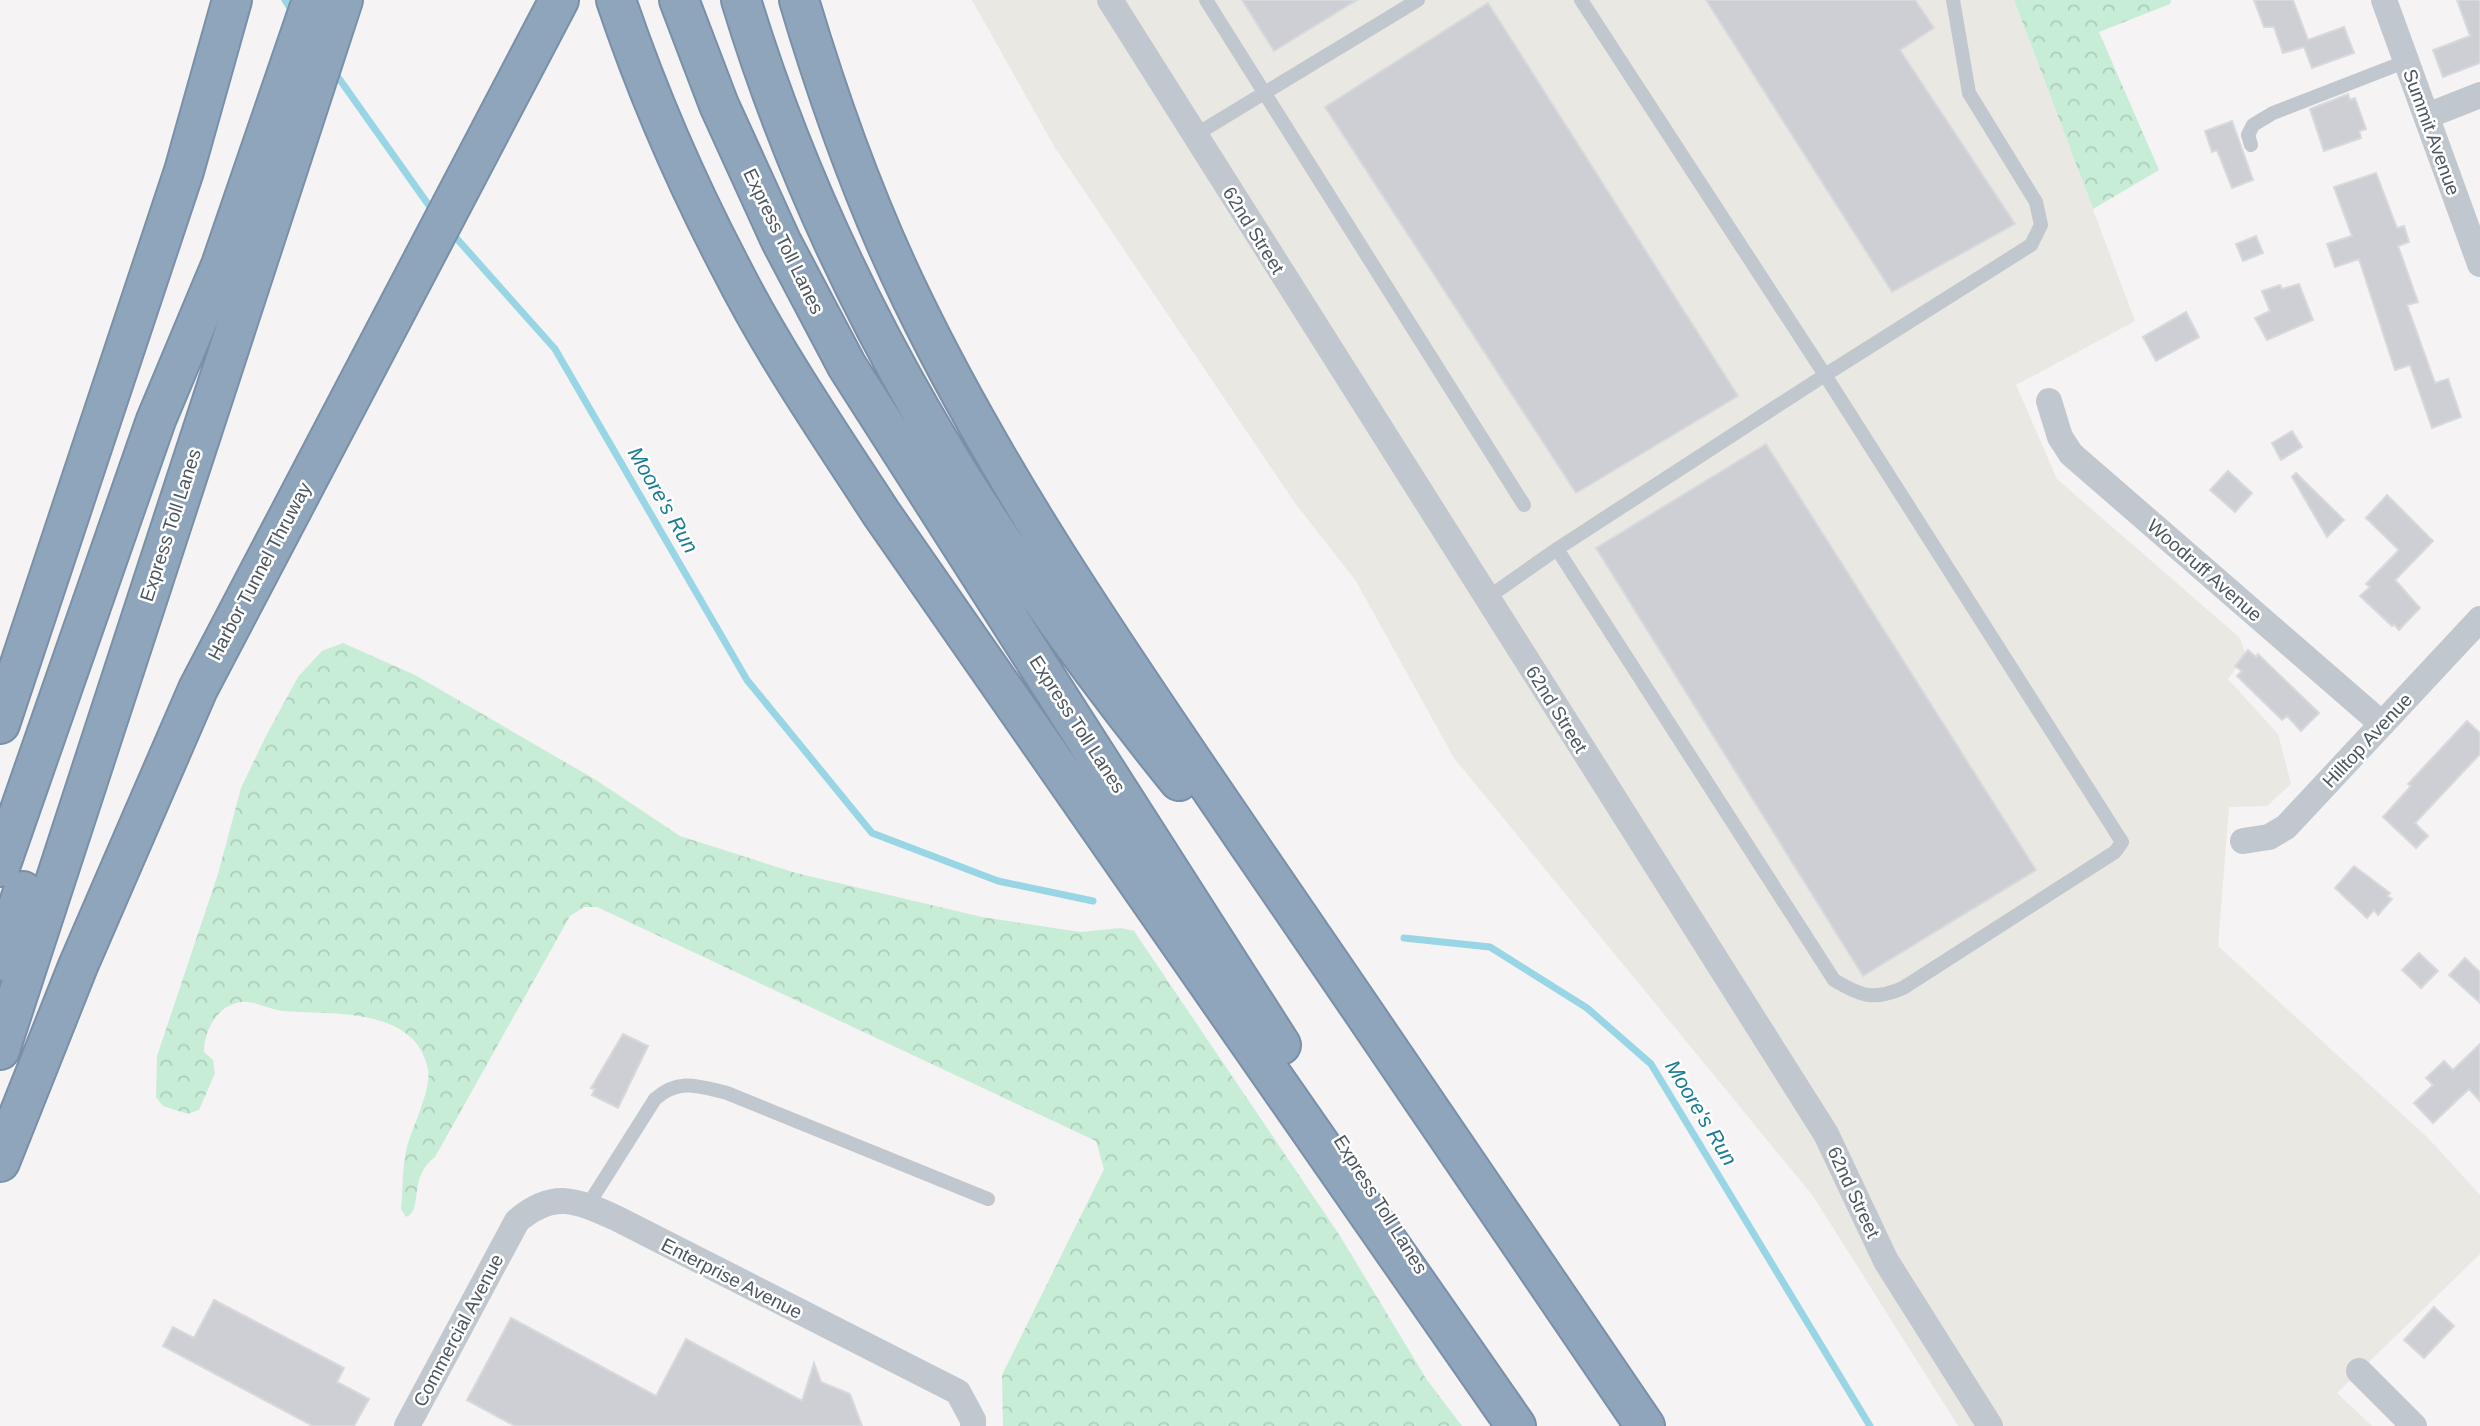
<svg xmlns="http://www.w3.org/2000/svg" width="2480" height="1426" viewBox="0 0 2480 1426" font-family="Helvetica,sans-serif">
<defs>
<pattern id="forest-crowns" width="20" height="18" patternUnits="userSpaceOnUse" patternTransform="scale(1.75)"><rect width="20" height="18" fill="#c7edd6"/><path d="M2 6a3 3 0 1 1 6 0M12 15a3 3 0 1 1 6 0" fill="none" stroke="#adcdba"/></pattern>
</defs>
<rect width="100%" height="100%" fill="#f5f3f3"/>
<!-- commercial -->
<path fill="#eae8e2" d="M 972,0 L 2014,0 L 2135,321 L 2016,385 L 2057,479 L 2240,638 L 2246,655 L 2228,679 L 2278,734 L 2291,784 L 2267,806 L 2229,807 L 2218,946 L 2428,1138 L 2480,1195 L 2480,1254 L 2337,1393 L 2372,1426 L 1958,1426 L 1813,1196 L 1454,758 L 1356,581 L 1295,503 L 1054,146 Z"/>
<!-- forest -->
<path fill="url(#forest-crowns)" d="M 2014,0 L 2171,0 L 2170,4 L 2099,32 L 2159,170 L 2093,209 Z
M 343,643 L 415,675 L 596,780 L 680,836 L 796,873 L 982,917 L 1080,932 L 1121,928 L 1134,931 L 1340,1236 L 1427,1380 L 1462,1426 L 1003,1426 L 1002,1375 L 1104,1169 L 1096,1141 L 597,907 L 584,907 L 570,916 L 435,1157 C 407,1178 424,1210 406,1217 L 401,1209 C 403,1190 402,1169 406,1151 C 411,1129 432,1090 428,1069 C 415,1006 332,1015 283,1011 C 270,1010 254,1000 241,1002 C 217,1005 204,1031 204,1052 L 213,1060 L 215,1073 L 199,1110 L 188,1114 L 163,1106 L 156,1097 L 157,1056 L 218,874 L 241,788 L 266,736 L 298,677 L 322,651 Z"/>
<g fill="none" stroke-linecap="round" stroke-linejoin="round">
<!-- stream -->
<path stroke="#98d6e6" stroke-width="7" d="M 285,0 L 294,14
M 333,70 L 435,214
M 450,231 L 555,349 L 747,680 L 872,833 L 998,881 L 1093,901
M 1404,938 L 1490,947 L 1587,1008 L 1651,1064 L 1870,1426"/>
</g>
<!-- building -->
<path fill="#cdcfd5" stroke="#d8d9dd" stroke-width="2" d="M 1242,0 L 1357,0 L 1274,51 Z
M 1706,0 L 1915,0 L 1934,28 L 1900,50 L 2015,224 L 1892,292 Z
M 2254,0 L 2293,0 L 2308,40 L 2344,27 L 2354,53 L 2312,68 L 2304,47 L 2283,53 L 2274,27 L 2264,27 Z
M 2457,0 L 2480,0 L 2480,63 L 2443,77 L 2433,50 L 2470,36 Z
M 1488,3 L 1738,396 L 1576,493 L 1325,107 Z
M 2348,94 L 2350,100 L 2355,98 L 2366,129 L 2359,131 L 2361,138 L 2324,151 L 2310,109 Z
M 2232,121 L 2253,180 L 2232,188 L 2217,150 L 2212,152 L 2205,131 Z
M 2376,173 L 2397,228 L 2404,226 L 2409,242 L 2398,246 L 2418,302 L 2407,305 L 2435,383 L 2448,379 L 2461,417 L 2432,428 L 2410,365 L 2395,370 L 2359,259 L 2335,267 L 2327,244 L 2352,236 L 2334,187 Z
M 2256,236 L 2263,253 L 2243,261 L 2236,244 Z
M 2299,284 L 2313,320 L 2267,340 L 2255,318 L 2270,311 L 2262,291 L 2280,285 L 2282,289 Z
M 2186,312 L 2199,337 L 2156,361 L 2143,337 Z
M 2292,431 L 2302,447 L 2281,460 L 2272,443 Z
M 1766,444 L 2036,870 L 1863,976 L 1596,548 Z
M 2228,471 L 2252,493 L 2235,512 L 2210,490 Z
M 2296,473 L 2344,520 L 2327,537 L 2292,477 Z
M 2387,495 L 2433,541 L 2395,580 L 2420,608 L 2399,630 L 2394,624 L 2392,626 L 2360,596 L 2370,587 L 2366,584 L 2399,550 L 2366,518 Z
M 2248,650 L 2256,657 L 2258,654 L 2319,713 L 2301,731 L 2287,716 L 2282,720 L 2237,676 L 2242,671 L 2235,666 Z
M 2467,721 L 2480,733 L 2480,754 L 2415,823 L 2428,836 L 2416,848 L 2383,817 L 2411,786 L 2408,784 Z
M 2354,866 L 2390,893 L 2387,896 L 2392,899 L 2378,915 L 2374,910 L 2367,918 L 2335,888 Z
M 2419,953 L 2438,971 L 2421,988 L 2402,970 Z
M 2465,958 L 2480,972 L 2480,1003 L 2449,975 Z
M 623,1034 L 648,1046 L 618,1108 L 592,1095 L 595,1089 L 591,1088 Z
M 2480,1044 L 2480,1101 L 2469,1089 L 2433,1123 L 2414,1103 L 2433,1085 L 2426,1078 L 2444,1061 L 2453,1070 Z
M 214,1300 L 344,1368 L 337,1382 L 369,1399 L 354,1426 L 313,1426 L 163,1346 L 173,1327 L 194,1338 Z
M 2434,1307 L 2454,1326 L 2424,1358 L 2404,1340 Z
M 511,1318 L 656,1396 L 686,1339 L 802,1401 L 814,1363 L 821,1382 L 850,1394 L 862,1426 L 515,1426 L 467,1400 Z"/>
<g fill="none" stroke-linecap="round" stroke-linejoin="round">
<defs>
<path id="highway" d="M 616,0 C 647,92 686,182 731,268 C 774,353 829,433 881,513 L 1516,1426
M 679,0 L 719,105 L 781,241 L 847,366 L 1281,1045
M 741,0 C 830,293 987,544 1179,781
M 799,0 C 829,101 865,202 911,297 C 1006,494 1132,672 1254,852 C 1385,1043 1515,1235 1645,1426
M 0,724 L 184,171 L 232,0
M 0,867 L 156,420 L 221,265 L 312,0
M 0,961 L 23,891
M 0,1050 L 343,0
M 0,1162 L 78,966 L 198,689 L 559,0"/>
</defs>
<!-- highway casing -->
<use href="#highway" stroke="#7a90a8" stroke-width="42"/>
<!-- lane -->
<path stroke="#c0c7ce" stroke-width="14" d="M 1206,0 L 1524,505
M 1581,0 L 1825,375 L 2031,245 L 2041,225 L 2036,202 L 1969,93 L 1953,0
M 1195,135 L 1418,0
M 2251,145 L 2248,135 L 2253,125 L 2273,113 L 2407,61
M 1487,598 L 1557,549 L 1825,375 L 2122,842 L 2115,852 L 1903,988 C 1873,1001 1861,996 1834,980 L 1557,549
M 588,1205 L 655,1099 C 679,1078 698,1086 727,1093 L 988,1199"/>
<!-- street -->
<path stroke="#c0c7ce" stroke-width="26" d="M 1110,0 L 1826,1134 L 1886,1261 L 1990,1426
M 2384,0 L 2480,264
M 2427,116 L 2480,95
M 2049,401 L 2060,437 L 2071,454 L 2382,724
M 2243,841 L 2269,837 L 2286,827 L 2480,619
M 2359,1371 L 2414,1426
M 407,1426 L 517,1221 C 553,1190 576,1200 616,1218 L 958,1392 L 973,1420 L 973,1426"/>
<!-- highway -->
<use href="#highway" stroke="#8fa5bc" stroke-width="38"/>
</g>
<g text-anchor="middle" stroke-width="5" stroke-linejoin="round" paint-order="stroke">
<!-- street labels -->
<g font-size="19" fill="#4c565f" stroke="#fff">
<text transform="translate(2432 132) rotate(70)" y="7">Summit Avenue</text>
<text transform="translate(1254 230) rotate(58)" y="7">62nd Street</text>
<text transform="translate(784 241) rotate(64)" y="7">Express Toll Lanes</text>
<text transform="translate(170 525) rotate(-72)" y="7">Express Toll Lanes</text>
<text transform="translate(2205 570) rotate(41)" y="7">Woodruff Avenue</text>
<text transform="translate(259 571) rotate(-62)" y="7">Harbor Tunnel Thruway</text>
<text transform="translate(1557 709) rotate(58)" y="7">62nd Street</text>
<text transform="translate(1078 724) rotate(57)" y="7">Express Toll Lanes</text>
<text transform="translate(2367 740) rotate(-47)" y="7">Hilltop Avenue</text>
<text transform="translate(1854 1192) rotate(65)" y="7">62nd Street</text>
<text transform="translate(1381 1204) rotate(58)" y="7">Express Toll Lanes</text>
<text transform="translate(732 1278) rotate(27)" y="7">Enterprise Avenue</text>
<text transform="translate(458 1330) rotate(-62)" y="7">Commercial Avenue</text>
</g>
<!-- water labels -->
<g font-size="21" font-style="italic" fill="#187b96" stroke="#fff">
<text transform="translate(663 500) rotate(60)" y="7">Moore's Run</text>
<text transform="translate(1701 1113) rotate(59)" y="7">Moore's Run</text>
</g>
</g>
</svg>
